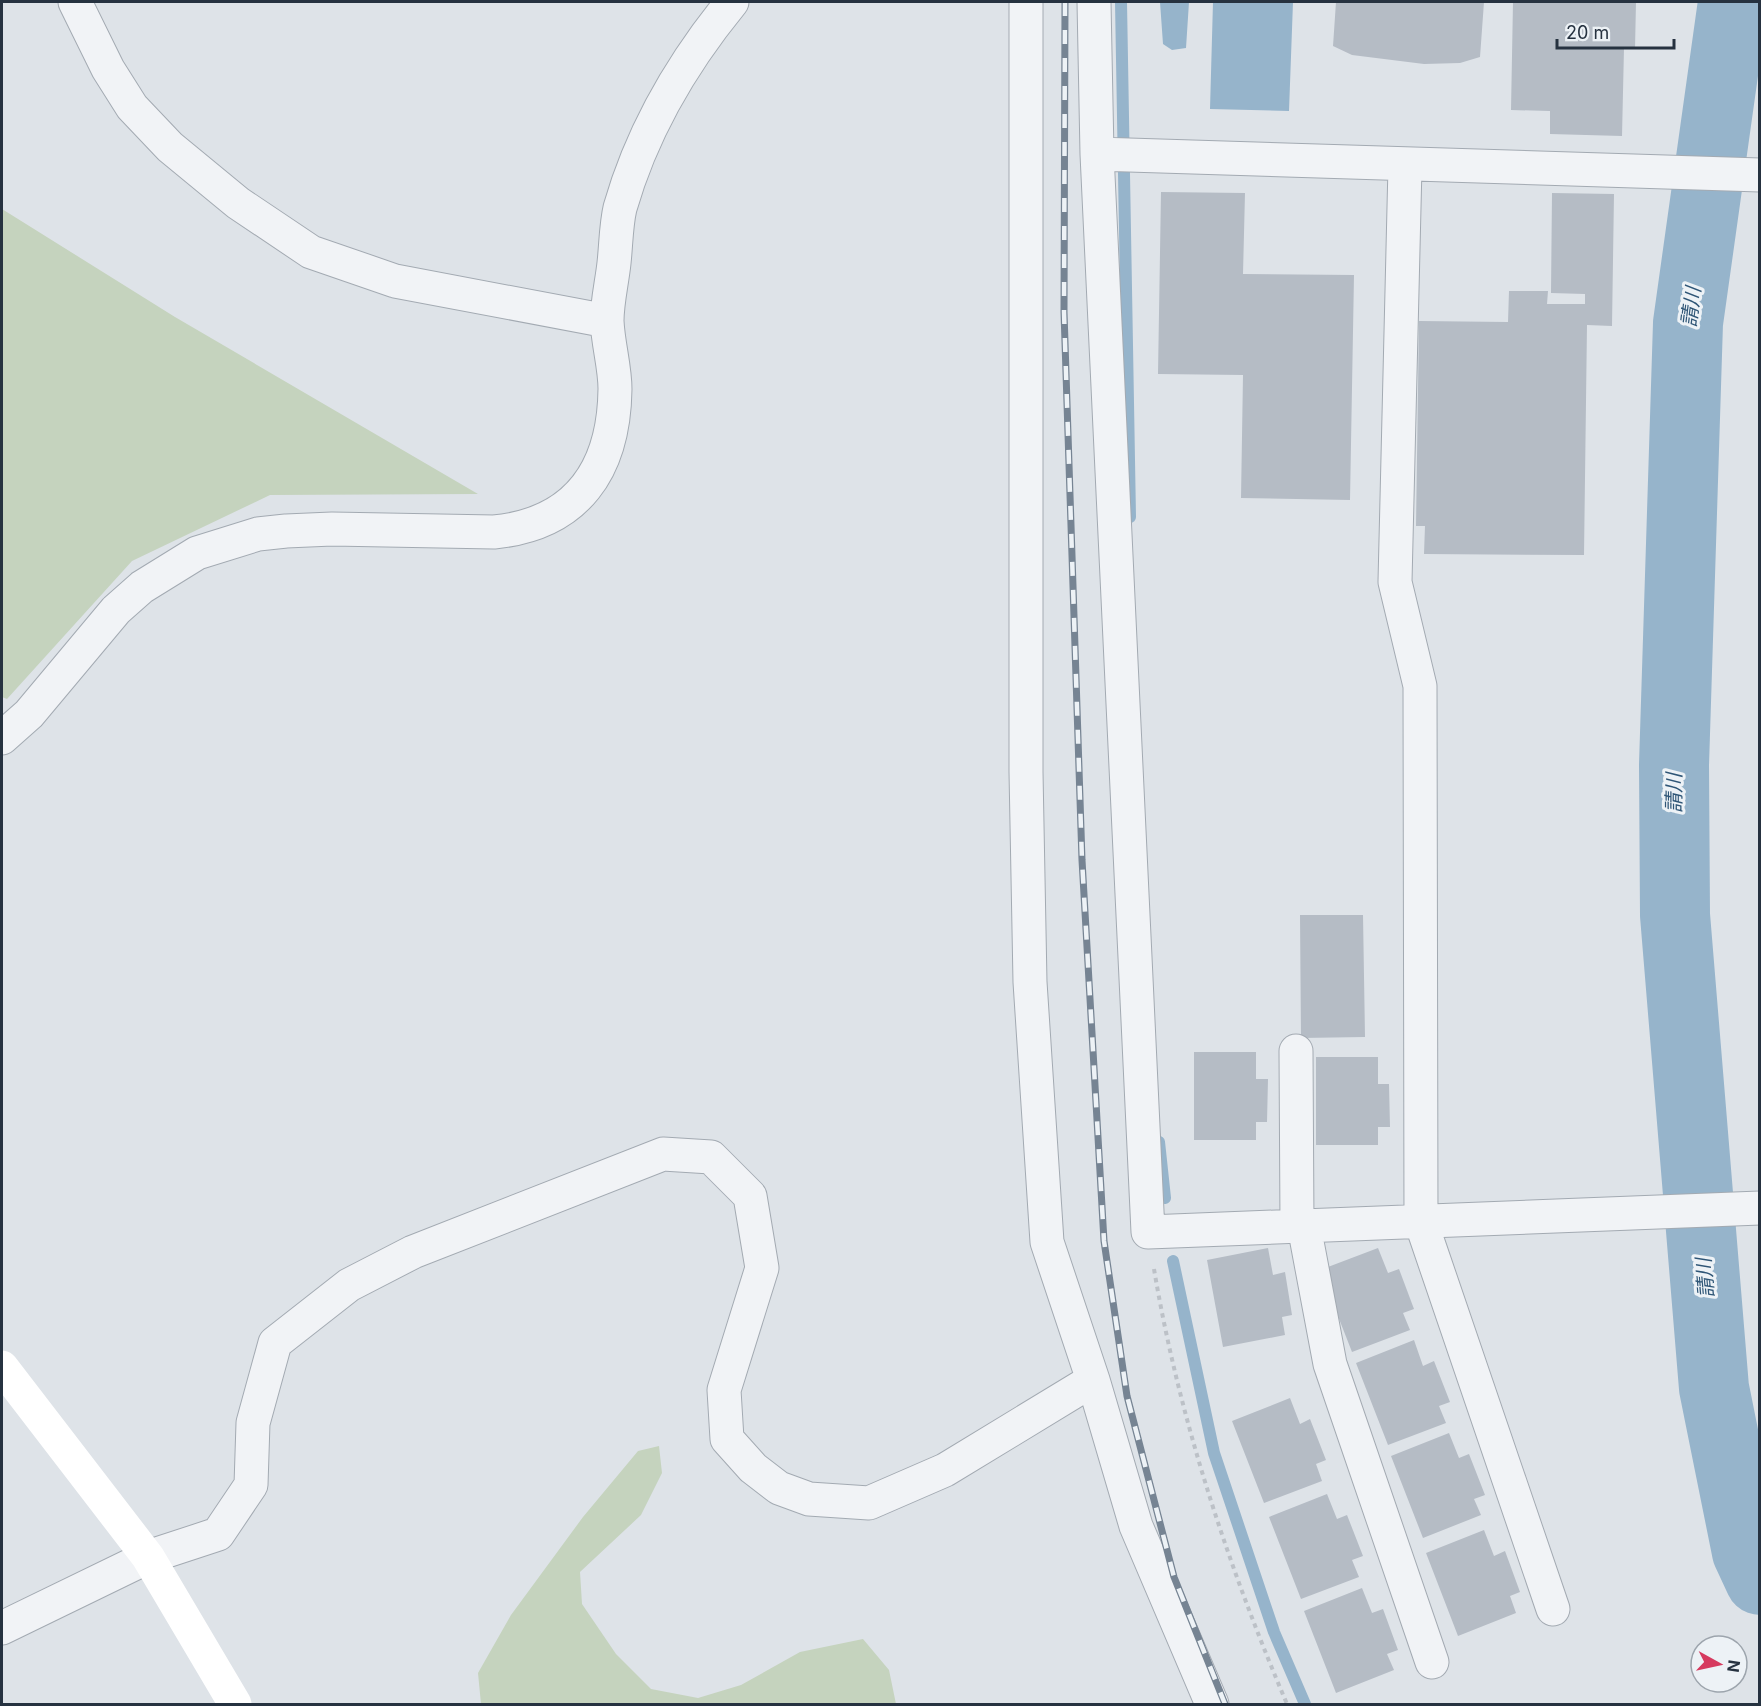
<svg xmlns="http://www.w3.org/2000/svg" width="1761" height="1706" viewBox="0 0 1761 1706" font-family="Inter,'Noto Sans JP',sans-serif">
<rect width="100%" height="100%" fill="#dee3e8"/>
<!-- green -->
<path fill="#c5d3be" d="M 2,209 L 175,317 L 478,494 L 270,495 L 132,561 L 7,699 L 2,697 Z
M 659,1446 L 662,1473 L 641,1515 L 580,1572 L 582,1604 L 616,1654 L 651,1689 L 698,1698 L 741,1685 L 800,1652 L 863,1639 L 889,1670 L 896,1704 L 481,1704 L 478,1673 L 511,1615 L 583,1517 L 638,1451 Z"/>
<!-- water -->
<path fill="#96b4cb" d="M 1160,2 L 1189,2 L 1186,48 L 1172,50 L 1163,44 Z
M 1213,2 L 1293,2 L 1289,111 L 1210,109 Z"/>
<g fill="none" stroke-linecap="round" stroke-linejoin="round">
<!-- stream -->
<path stroke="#96b4cb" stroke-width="12" d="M 1121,2 L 1130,517
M 1159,1142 L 1165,1198
M 1173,1261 L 1214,1453 L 1274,1632 L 1305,1704"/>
<!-- river -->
<path stroke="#96b4cb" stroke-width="70" d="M 1733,2 L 1688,323 L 1674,765 L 1675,915 L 1714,1388 L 1747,1552 L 1760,1580"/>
</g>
<!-- building -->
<path fill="#b5bcc5" d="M 1336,2 L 1484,2 L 1480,57 L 1460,63 L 1424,64 L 1352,55 L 1333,46 Z
M 1513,2 L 1636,2 L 1635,49 L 1624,48 L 1622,136 L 1550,134 L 1550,111 L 1511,110 Z
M 1161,192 L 1245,193 L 1243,274 L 1354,275 L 1350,500 L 1241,498 L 1243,375 L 1158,374 Z
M 1552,193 L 1614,194 L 1612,326 L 1587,325 L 1584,555 L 1424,554 L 1425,526 L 1416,526 L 1419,321 L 1508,322 L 1509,291 L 1548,291 L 1547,304 L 1585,304 L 1585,294 L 1551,293 Z
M 1300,915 L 1363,915 L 1365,1037 L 1301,1038 Z
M 1194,1052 L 1256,1052 L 1256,1079 L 1268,1079 L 1267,1122 L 1256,1122 L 1256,1140 L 1194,1140 Z
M 1316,1057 L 1378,1057 L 1378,1084 L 1389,1084 L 1390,1127 L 1378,1127 L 1378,1145 L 1316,1145 Z
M 1268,1248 L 1273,1275 L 1285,1272 L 1292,1315 L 1282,1317 L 1285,1335 L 1223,1347 L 1207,1260 Z
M 1378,1248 L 1388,1273 L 1399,1269 L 1414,1309 L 1403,1313 L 1410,1330 L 1352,1352 L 1320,1270 Z
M 1414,1340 L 1423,1366 L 1434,1361 L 1450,1402 L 1439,1406 L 1446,1423 L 1388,1445 L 1356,1363 Z
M 1290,1398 L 1300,1424 L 1310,1419 L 1326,1460 L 1316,1464 L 1322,1481 L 1264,1503 L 1232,1421 Z
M 1449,1433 L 1459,1458 L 1469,1454 L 1485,1495 L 1474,1499 L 1481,1515 L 1423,1538 L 1391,1456 Z
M 1327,1494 L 1337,1519 L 1347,1515 L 1363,1556 L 1352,1560 L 1359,1577 L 1301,1599 L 1269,1517 Z
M 1484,1530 L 1494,1556 L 1505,1551 L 1520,1592 L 1510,1596 L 1516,1613 L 1458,1636 L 1426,1553 Z
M 1362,1588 L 1372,1613 L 1383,1609 L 1398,1650 L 1387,1654 L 1394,1670 L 1336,1693 L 1304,1611 Z"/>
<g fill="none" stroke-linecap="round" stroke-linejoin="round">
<defs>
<path id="street" d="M 75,2 L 108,69 L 132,107 L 170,147 L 238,203 L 311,252 L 395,281 L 607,321
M 1026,2 L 1026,772 L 1030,982 L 1047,1242 L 1093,1380 L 1136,1526 L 1212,1704
M 1094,2 L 1097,154 L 1148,1232 L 1760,1208
M 1097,154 L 1760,175
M 1405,166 L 1395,582 L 1420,686 L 1421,1222 L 1553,1609
M 2,738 L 29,714 L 116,610 L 142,587 L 197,553 L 258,534 L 286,531 L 332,529 L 494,532 C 577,524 614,470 615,389 C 615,367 608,344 607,321 C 607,302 612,282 614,263 C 616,245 616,225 620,208 C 642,131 682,63 732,2
M 1296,1051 L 1297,1226
M 1304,1226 L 1330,1364 L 1432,1662
M 2,1628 L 148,1557 L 218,1534 L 251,1485 L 253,1423 L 275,1343 L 349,1285 L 413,1252 L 663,1154 L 711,1157 L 750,1196 L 762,1268 L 724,1390 L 727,1439 L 753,1468 L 779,1488 L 809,1499 L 869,1503 L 945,1470 L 1093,1380"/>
</defs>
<!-- street casing -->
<use href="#street" stroke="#a3aab2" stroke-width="35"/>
<!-- path -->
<path stroke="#bcc1c7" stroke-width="4" stroke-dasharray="4.5 4.5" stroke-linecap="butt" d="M 1154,1269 C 1179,1418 1228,1566 1287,1704"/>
<!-- street -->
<use href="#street" stroke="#f1f3f6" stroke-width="33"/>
<!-- secondary -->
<path stroke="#fff" stroke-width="33" d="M 2,1367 L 148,1557 L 235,1704"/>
<defs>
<path id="rail" d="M 1065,2 L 1064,312 L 1082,860 L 1104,1241 L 1127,1396 L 1174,1577 L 1225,1704"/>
</defs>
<!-- rail casing -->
<use href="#rail" stroke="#768493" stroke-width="7"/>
<!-- rail -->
<use href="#rail" stroke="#edf2f6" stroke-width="4.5" stroke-dasharray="14" stroke-linecap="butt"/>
</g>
<g text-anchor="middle" stroke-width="6" stroke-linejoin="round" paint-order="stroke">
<!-- water labels -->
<g font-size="20" font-style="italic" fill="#2e5576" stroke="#edf2f6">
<text transform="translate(1691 307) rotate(-83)" y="7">請川</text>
<text transform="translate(1674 793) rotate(-90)" y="7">請川</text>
<text transform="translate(1705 1278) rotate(-95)" y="7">請川</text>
</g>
</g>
<!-- border -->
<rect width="1761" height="1706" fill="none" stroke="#263240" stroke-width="6"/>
<!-- north arrow -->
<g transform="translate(1719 1664) rotate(98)"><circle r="28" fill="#edf2f6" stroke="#9da5ad" stroke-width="1.5"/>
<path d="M0-4.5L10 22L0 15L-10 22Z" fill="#d63a5f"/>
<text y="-9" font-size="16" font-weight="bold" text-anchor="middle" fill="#263240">N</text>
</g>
<!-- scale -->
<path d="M1557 39v9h117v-9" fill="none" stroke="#263240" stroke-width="3"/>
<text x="1566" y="39" font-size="18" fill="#263240" stroke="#edf2f6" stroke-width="4.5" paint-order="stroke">20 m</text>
</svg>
